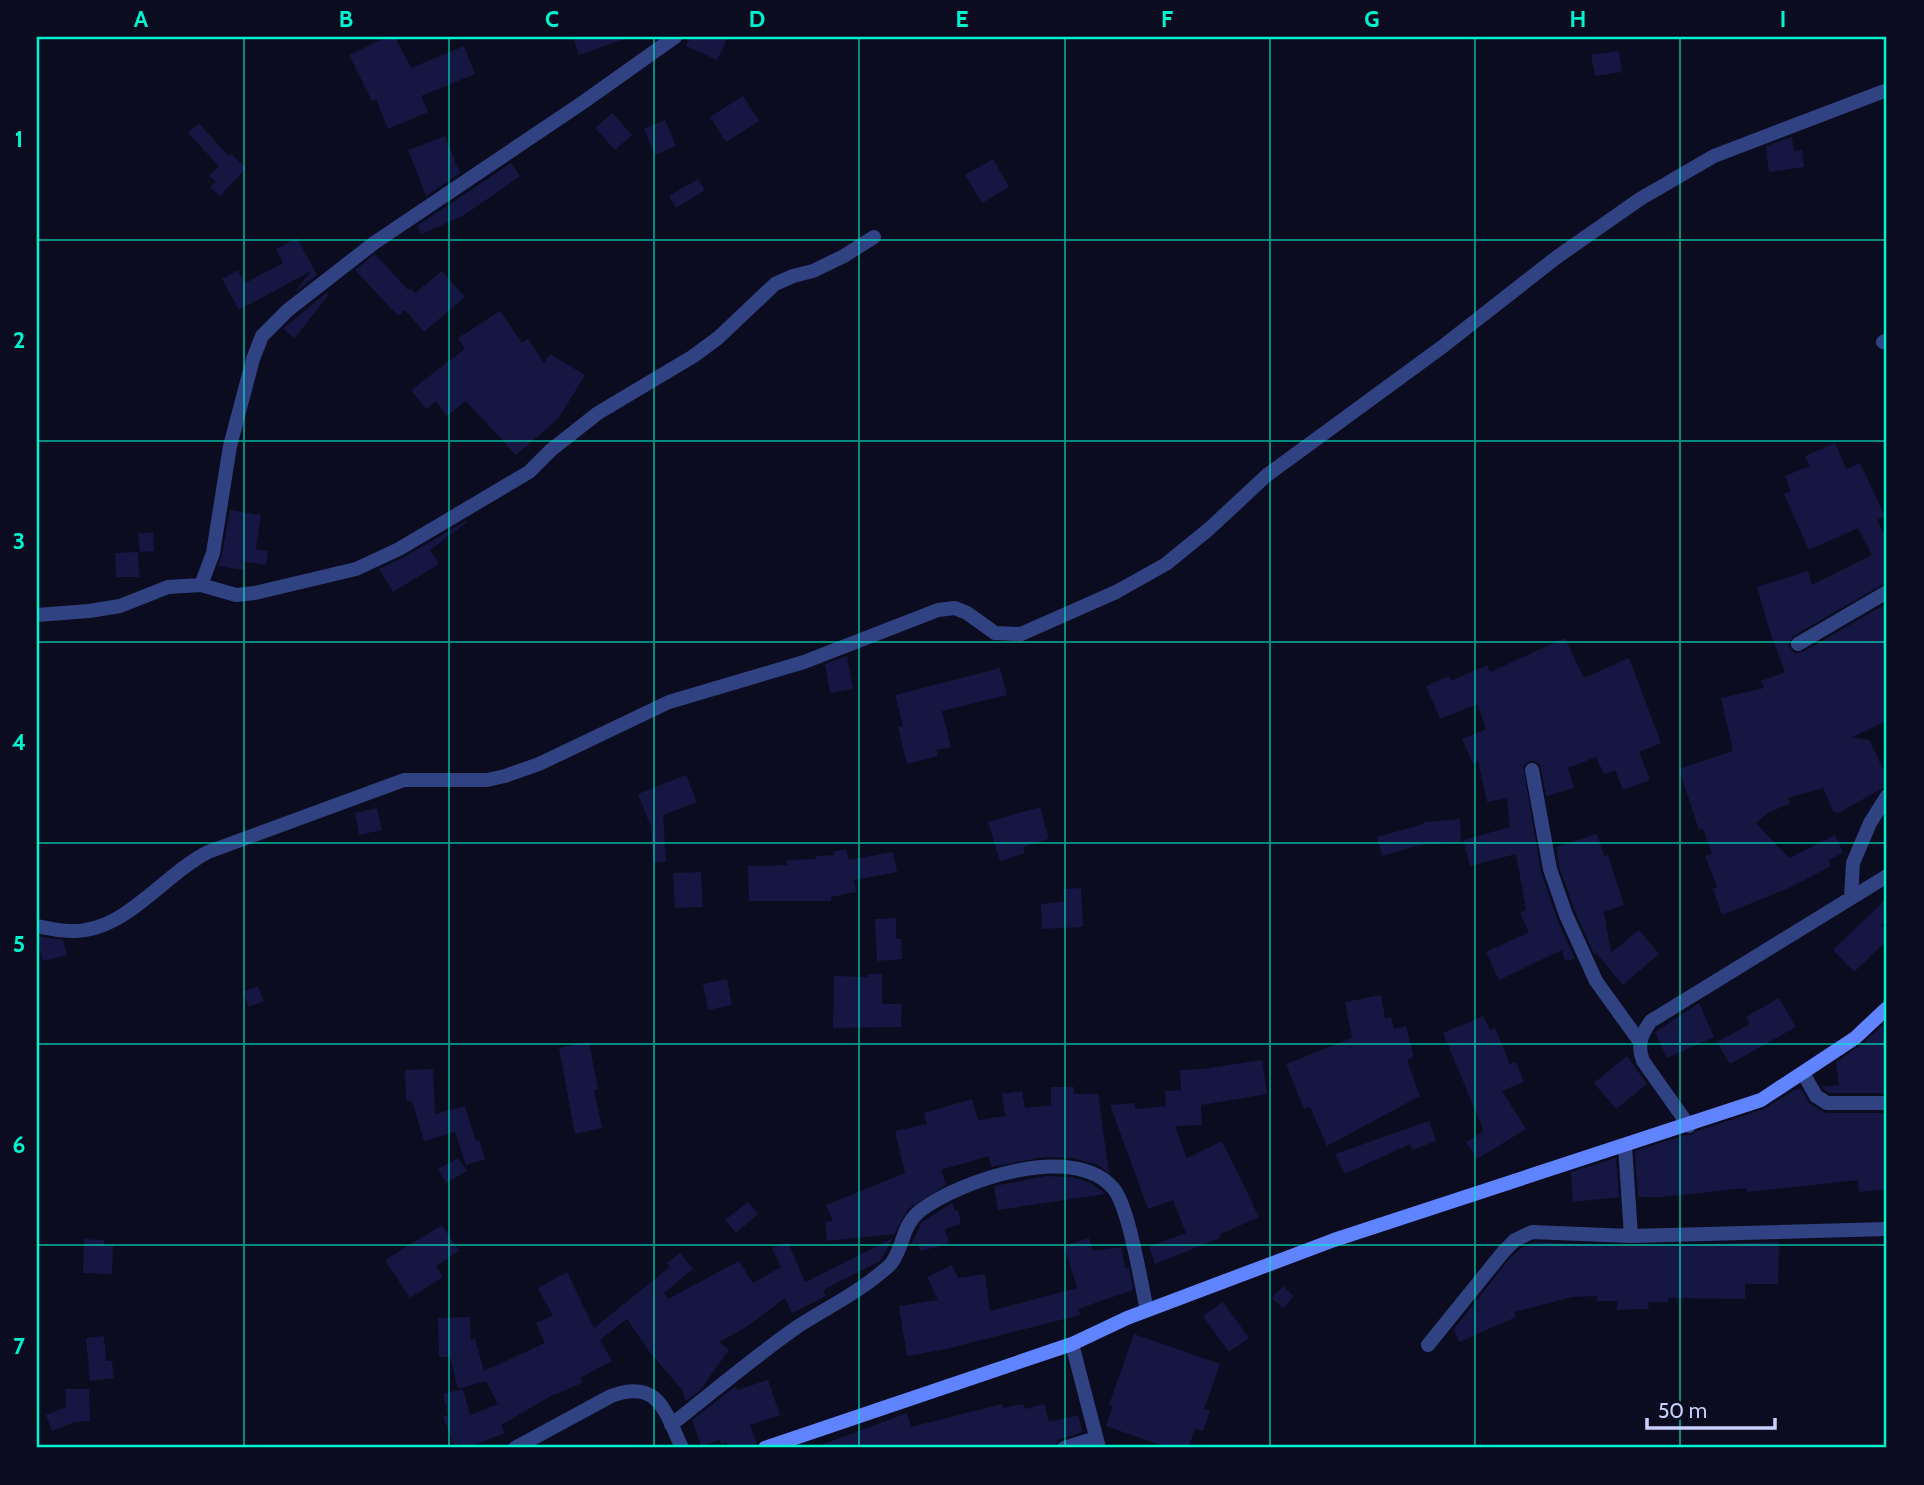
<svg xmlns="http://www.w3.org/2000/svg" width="1924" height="1485" viewBox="0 0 1924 1485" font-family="Cabin,sans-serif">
<rect width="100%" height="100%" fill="#0b0c1f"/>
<!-- building -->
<path fill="#151742" d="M 387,37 L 395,37 L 411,68 L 464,46 L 475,74 L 421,96 L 428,112 L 388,129 L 376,99 L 372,101 L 349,55 Z
M 573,37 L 624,37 L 624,39 L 579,55 Z
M 690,37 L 728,37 L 717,60 L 686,46 Z
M 1619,51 L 1622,72 L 1595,76 L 1591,55 Z
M 743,96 L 759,121 L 726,142 L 710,117 Z
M 612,113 L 632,135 L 615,150 L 595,128 Z
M 665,120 L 676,146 L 655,155 L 644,129 Z
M 199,123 L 228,156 L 230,153 L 246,168 L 220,196 L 210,187 L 216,182 L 209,176 L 219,166 L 188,133 Z
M 445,136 L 460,173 L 426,196 L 408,150 Z
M 1792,137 L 1794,151 L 1802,150 L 1804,167 L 1769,172 L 1766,146 Z
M 993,159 L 1009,187 L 982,203 L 965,175 Z
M 511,163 L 520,176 L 463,216 L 421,234 L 417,226 Z
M 698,179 L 705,190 L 676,208 L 669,196 Z
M 297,238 L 317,275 L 295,292 L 311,271 L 239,310 L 222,279 L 238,270 L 245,283 L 283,263 L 276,249 Z
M 375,254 L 408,290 L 410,288 L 415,293 L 442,271 L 465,297 L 424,332 L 405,310 L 398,316 L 355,270 Z
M 326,293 L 328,295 L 295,338 L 283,329 Z
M 500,311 L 522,343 L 528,339 L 544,363 L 550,354 L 585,375 L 558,419 L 516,455 L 466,401 L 447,416 L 436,401 L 426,409 L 411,390 L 465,349 L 458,338 Z
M 1835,443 L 1846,469 L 1860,463 L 1885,516 L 1877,520 L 1887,540 L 1887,582 L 1793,636 L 1788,645 L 1794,653 L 1803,652 L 1887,603 L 1887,721 L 1852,737 L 1869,740 L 1887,777 L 1887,786 L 1838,813 L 1833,811 L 1823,788 L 1788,798 L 1790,804 L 1769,812 L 1756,823 L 1789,858 L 1835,835 L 1843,853 L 1828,860 L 1831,866 L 1791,887 L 1722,915 L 1713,889 L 1717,887 L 1705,856 L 1712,854 L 1703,829 L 1699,830 L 1679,769 L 1733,751 L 1721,698 L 1764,688 L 1761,681 L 1785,672 L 1770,632 L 1757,587 L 1808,571 L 1812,585 L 1872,555 L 1858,528 L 1809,550 L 1784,494 L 1791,491 L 1785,476 L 1810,466 L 1805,456 Z
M 230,510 L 261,515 L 256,549 L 268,551 L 266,565 L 245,562 L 244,570 L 218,566 L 222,555 Z
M 466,521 L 467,522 L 430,550 L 439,564 L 393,592 L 379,569 L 404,557 Z
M 153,532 L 154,551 L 140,552 L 138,534 Z
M 138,552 L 139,577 L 116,577 L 115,553 Z
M 1565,638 L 1584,678 L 1629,658 L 1661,743 L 1639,752 L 1650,780 L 1623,790 L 1615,770 L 1604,774 L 1596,757 L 1568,768 L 1574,788 L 1546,796 L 1540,764 L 1531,760 L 1523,766 L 1541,872 L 1557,919 L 1575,959 L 1565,961 L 1562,950 L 1499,980 L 1486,952 L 1529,932 L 1520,913 L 1526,910 L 1516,854 L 1470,866 L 1463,840 L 1510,827 L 1507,798 L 1487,802 L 1478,761 L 1473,764 L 1462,739 L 1486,729 L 1477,704 L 1440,719 L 1426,686 L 1449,676 L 1451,681 L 1487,665 L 1490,672 Z
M 847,656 L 853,689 L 830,693 L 825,664 Z
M 1000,668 L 1007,695 L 942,711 L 951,747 L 936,750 L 938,756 L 907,764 L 898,727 L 903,726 L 895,695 Z
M 686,775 L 697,802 L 663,815 L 666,862 L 653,863 L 651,827 L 638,794 Z
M 1040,807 L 1049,839 L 1023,847 L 1025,853 L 1000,861 L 988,822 Z
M 377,808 L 382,830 L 359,835 L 355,813 Z
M 1460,819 L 1461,842 L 1420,845 L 1382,856 L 1377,837 L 1424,824 L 1424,822 Z
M 1597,834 L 1604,856 L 1608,855 L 1624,905 L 1604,912 L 1611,953 L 1639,930 L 1659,954 L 1623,985 L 1597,954 L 1594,954 L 1575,911 L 1559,867 L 1556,847 Z
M 846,849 L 849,860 L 893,852 L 897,872 L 854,880 L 856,892 L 831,897 L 831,901 L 749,901 L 748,866 L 787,865 L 787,860 L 816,859 L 816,856 L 834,855 L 833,852 Z
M 701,872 L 703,907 L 675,908 L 673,873 Z
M 1081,888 L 1083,927 L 1042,929 L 1041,904 L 1064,902 L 1063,889 Z
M 1887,898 L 1887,920 L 1881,925 L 1887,931 L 1887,940 L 1854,972 L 1833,950 Z
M 896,918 L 896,939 L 901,939 L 902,959 L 877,961 L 875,919 Z
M 37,936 L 63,940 L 67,955 L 43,961 Z
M 868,974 L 882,974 L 882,1004 L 902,1004 L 901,1027 L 833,1028 L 834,976 L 868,977 Z
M 727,979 L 732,1005 L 708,1010 L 703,984 Z
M 258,986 L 264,1001 L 249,1007 L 243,992 Z
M 1381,995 L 1385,1018 L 1391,1017 L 1394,1029 L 1406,1026 L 1414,1057 L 1407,1060 L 1420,1096 L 1327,1146 L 1310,1107 L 1304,1109 L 1286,1064 L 1352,1038 L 1345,1002 Z
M 1779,998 L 1796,1027 L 1730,1064 L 1717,1042 L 1750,1024 L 1746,1017 Z
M 1699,1003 L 1714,1037 L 1667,1058 L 1655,1032 Z
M 1483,1016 L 1490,1030 L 1495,1028 L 1510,1064 L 1516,1062 L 1524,1082 L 1502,1091 L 1526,1129 L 1477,1159 L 1466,1142 L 1483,1132 L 1481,1130 L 1483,1129 L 1443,1033 Z
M 1887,1021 L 1887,1093 L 1830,1093 L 1823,1089 L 1822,1087 L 1839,1085 L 1836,1062 L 1861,1045 Z
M 589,1042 L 598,1089 L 594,1090 L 602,1128 L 575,1134 L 559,1048 Z
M 1627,1056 L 1647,1084 L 1616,1109 L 1594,1083 Z
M 1262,1060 L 1267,1094 L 1201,1105 L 1202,1125 L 1175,1126 L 1187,1158 L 1222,1141 L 1259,1217 L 1219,1235 L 1220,1238 L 1155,1264 L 1149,1247 L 1186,1233 L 1173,1200 L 1148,1209 L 1110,1105 L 1135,1103 L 1135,1109 L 1166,1106 L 1165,1091 L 1181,1090 L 1180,1070 L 1202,1069 Z
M 433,1069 L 435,1114 L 465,1106 L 476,1141 L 479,1140 L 485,1159 L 466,1165 L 455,1132 L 424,1141 L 412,1101 L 406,1101 L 405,1070 Z
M 1051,1087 L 1074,1087 L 1074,1094 L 1098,1094 L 1109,1173 L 1098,1165 L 1073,1158 L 1044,1157 L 991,1167 L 989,1156 L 941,1170 L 946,1185 L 908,1209 L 894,1234 L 827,1241 L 825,1222 L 833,1221 L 826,1205 L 905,1173 L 895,1131 L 927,1124 L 924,1113 L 972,1099 L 978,1120 L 1005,1116 L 1002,1094 L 1022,1091 L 1025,1108 L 1051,1105 Z
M 1801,1089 L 1810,1104 L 1826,1113 L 1887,1113 L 1887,1189 L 1859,1192 L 1858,1180 L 1747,1192 L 1746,1188 L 1652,1198 L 1652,1197 L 1638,1197 L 1635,1151 L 1685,1135 L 1691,1135 L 1697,1131 L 1764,1109 L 1794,1090 Z
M 1429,1121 L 1436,1141 L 1412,1150 L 1410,1144 L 1345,1174 L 1335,1154 Z
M 458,1158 L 467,1171 L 446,1183 L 438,1169 Z
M 1616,1158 L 1619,1197 L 1573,1202 L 1571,1172 Z
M 1046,1176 L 1071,1177 L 1091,1183 L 1105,1194 L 998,1210 L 994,1186 Z
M 748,1202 L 758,1214 L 736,1233 L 725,1220 Z
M 952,1203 L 955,1211 L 958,1211 L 961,1224 L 945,1229 L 949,1244 L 920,1251 L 918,1243 L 910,1247 L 922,1222 Z
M 442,1225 L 459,1251 L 436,1266 L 443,1277 L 410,1298 L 385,1260 Z
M 893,1238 L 880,1261 L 823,1290 L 826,1296 L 792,1313 L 785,1298 L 745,1328 L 719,1342 L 729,1350 L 700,1390 L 686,1401 L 682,1390 L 648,1350 L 627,1319 L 600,1340 L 612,1361 L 580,1378 L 582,1383 L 551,1396 L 501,1425 L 505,1433 L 466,1448 L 455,1448 L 443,1417 L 448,1415 L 443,1394 L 463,1389 L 470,1415 L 498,1404 L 486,1381 L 458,1389 L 450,1357 L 439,1357 L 438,1318 L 470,1317 L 471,1340 L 475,1338 L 484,1371 L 545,1343 L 536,1323 L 553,1316 L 538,1288 L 567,1272 L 594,1328 L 670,1267 L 667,1263 L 680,1253 L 693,1269 L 664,1293 L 668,1299 L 739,1261 L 753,1283 L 781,1267 L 772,1248 L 788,1242 L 805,1282 Z
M 1089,1238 L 1093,1251 L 1121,1247 L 1125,1268 L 1129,1268 L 1133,1290 L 1078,1309 L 1080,1315 L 946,1349 L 907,1356 L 899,1306 L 938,1300 L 927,1277 L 952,1265 L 958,1278 L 985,1274 L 990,1311 L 1077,1288 L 1064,1246 Z
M 84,1239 L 104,1240 L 104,1245 L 113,1245 L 112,1274 L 83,1273 Z
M 1534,1242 L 1631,1246 L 1779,1242 L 1778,1284 L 1745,1284 L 1745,1299 L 1668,1298 L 1668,1302 L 1648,1302 L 1649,1309 L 1617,1310 L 1617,1301 L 1597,1301 L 1597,1296 L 1572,1297 L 1514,1312 L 1516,1317 L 1459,1342 L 1454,1329 L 1511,1257 L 1521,1248 Z
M 1283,1286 L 1294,1296 L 1283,1308 L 1272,1298 Z
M 1223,1302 L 1249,1338 L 1229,1352 L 1203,1316 Z
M 1134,1334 L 1220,1364 L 1204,1409 L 1210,1411 L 1203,1431 L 1195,1429 L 1188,1448 L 1169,1448 L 1106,1426 L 1113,1406 L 1109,1405 Z
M 104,1336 L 106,1361 L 112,1361 L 114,1378 L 90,1381 L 86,1338 Z
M 768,1380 L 780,1415 L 750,1425 L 757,1444 L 756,1448 L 728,1448 L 727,1442 L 721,1444 L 720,1440 L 701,1446 L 692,1420 L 736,1386 L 737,1390 Z
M 65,1389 L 89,1389 L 90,1421 L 75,1422 L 52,1431 L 46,1415 L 66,1407 Z
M 1002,1404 L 1003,1408 L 1023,1404 L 1025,1409 L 1044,1404 L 1049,1422 L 1078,1415 L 1083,1432 L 1060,1439 L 1057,1442 L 1055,1448 L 813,1448 L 907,1413 L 911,1427 Z"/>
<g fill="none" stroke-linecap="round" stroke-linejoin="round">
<!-- street -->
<path stroke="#314283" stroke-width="14" d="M 1883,342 L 1887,340
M 201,585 L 213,553 L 230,446 L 253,359 L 262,336 L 288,310 L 374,243 L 582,103 L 675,37
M 37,615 L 89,611 L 120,606 L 168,587 L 201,585 L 236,595 L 255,593 L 356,569 L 399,549 L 529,472 L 551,450 L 598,413 L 692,357 L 718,338 L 775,284 L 793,276 L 813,271 L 844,256 L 874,237
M 1798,644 L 1887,592
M 1532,770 L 1550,869 L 1566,915 L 1596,981 L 1640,1042
M 1851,898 L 1853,863 L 1870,823 L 1887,796
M 37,926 C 52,929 70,933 85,930 C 130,924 168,872 208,852 L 404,780 L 487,780 L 505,776 L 539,764 L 669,702 L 804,662 L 938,610 L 955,608 L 967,613 L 995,633 L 1021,634 L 1116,592 L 1166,564 L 1209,529 L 1267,475 L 1442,347 L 1557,257 L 1640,199 L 1714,156 L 1887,90
M 1803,1073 L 1816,1096 L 1827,1103 L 1887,1103
M 1689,1126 L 1643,1061 C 1637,1046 1641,1034 1651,1021 L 1887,876
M 1625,1146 L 1631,1236
M 1072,1344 L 1099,1448
M 1428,1345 L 1504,1251 L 1515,1240 L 1532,1232 L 1631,1236 L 1887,1229
M 671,1425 C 713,1392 754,1357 797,1327 C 824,1309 853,1296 878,1275 C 883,1271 890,1266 893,1261 C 905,1242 902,1225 921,1210 C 961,1180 1074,1142 1113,1188 C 1129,1206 1141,1284 1147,1310
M 515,1448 L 611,1396 C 659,1378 665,1412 682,1448
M 1064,1448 L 1096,1438"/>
<!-- secondary -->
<path stroke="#6083ff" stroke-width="14" d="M 765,1448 L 1072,1344 L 1127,1318 L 1334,1240 L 1761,1100 L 1855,1038 L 1887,1008"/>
</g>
<!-- grid -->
<path fill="none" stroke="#00f4d0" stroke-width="2" stroke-opacity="0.55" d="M 244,37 L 244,1448M 449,37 L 449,1448M 654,37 L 654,1448M 859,37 L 859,1448M 1065,37 L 1065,1448M 1270,37 L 1270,1448M 1475,37 L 1475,1448M 1680,37 L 1680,1448M 37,240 L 1887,240M 37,441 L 1887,441M 37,642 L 1887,642M 37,843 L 1887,843M 37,1044 L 1887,1044M 37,1245 L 1887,1245"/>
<!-- border -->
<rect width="1924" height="1485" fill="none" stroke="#0b0c1f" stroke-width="77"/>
<!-- scale -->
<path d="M1647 1418v10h128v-10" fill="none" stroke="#c9d0ff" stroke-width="3.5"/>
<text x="1658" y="1418" font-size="21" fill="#c9d0ff" stroke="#0b0c1f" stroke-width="5" paint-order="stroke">50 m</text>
<rect x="38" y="38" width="1847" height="1408" fill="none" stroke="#00f4d0" stroke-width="2.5"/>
<g font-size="23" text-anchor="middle" font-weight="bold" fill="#00f4d0">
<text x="141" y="27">A</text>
<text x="346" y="27">B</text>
<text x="552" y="27">C</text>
<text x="757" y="27">D</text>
<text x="962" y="27">E</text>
<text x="1167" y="27">F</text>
<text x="1372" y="27">G</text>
<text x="1578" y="27">H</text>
<text x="1783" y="27">I</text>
<text x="19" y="147">1</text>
<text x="19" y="348">2</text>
<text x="19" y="549">3</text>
<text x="19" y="750">4</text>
<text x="19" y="952">5</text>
<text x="19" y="1153">6</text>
<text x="19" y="1354">7</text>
</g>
</svg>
